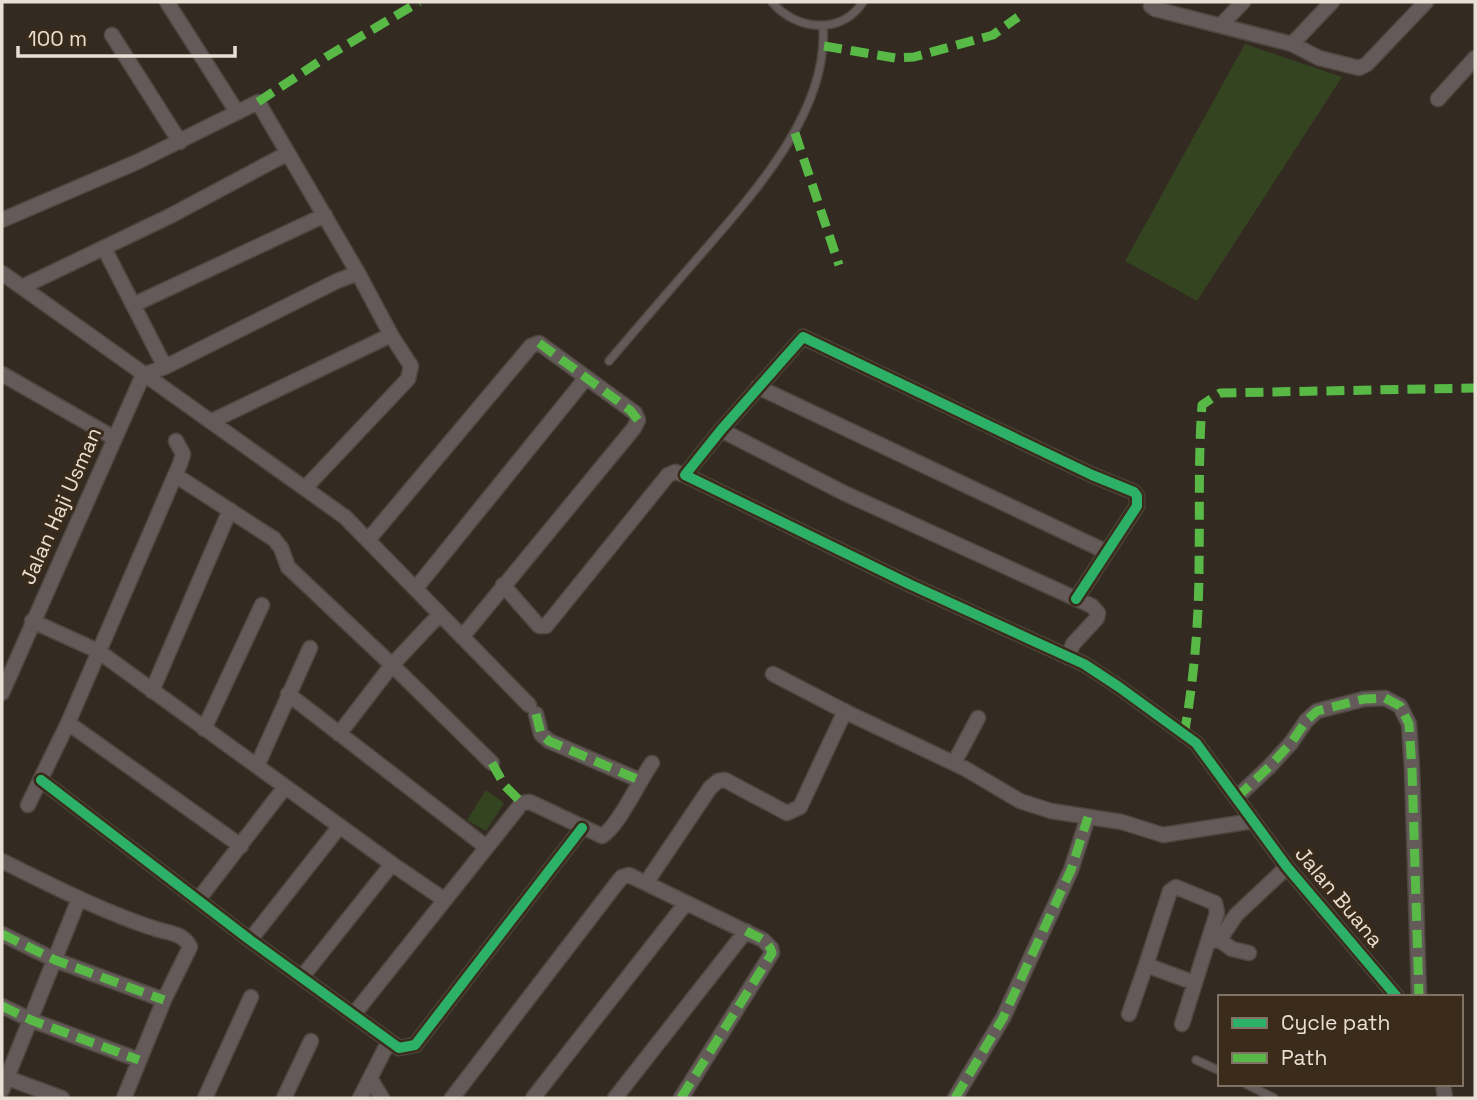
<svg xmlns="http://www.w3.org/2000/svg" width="1477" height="1100" viewBox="0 0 1477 1100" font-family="'Space Grotesk',sans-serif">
<rect width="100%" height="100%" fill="#332a21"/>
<!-- green -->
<path fill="#354420" d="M 1245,44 L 1342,77 L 1197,301 L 1125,261 Z
M 486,790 L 504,803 L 486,831 L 467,820 Z"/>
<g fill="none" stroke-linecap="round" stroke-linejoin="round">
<defs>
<path id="service" d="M 772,2 C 795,30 841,36 863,2
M 609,361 C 638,327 667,293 696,260 C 750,197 829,114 823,26
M 1196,1060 L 1220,1071
M 1246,1084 L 1274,1098"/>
<path id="minor" d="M 167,2 L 237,112
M 1153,2 L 1151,6 L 1155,9 L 1292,44 L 1319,58 L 1359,68 L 1367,64 L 1426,2
M 1222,24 L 1243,2
M 112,35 L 180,142
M 1292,44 L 1332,2
M 1438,99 L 1475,58
M 2,220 L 137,162 L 258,102 L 358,273 L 337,281 L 165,367 L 143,375
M 104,248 L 165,367
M 2,273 L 345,517 L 529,705
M 22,287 L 170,216 L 288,153
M 133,305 L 325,215
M 2,374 L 114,438
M 758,387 L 1107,552
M 212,421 L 391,335 L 358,273
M 721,430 L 844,493 L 1092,606 L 1098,613 L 1097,618 L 1073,644 L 1068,657
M 175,475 L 274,539 L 281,548 L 288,567 L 392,665 L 492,763
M 306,487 L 408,379 L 411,366 L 391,335
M 368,540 L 531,346 L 539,343 L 635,413 L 638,420 L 634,428 L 462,637
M 503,585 L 539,626 L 546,626 L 668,475 L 675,472 L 685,475
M 416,588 L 586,378
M 1076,599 L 1137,506 L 1137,496 L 1134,492 L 1092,475 L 803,337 L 721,430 L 685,475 L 909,584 L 1084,664 L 1119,687 L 1196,743 L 1287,867 L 1397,997
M 32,621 L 98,651 L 392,864 L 445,900
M 773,674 L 848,713 L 964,768 L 1020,801 L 1051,811 L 1122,822 L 1163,835 L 1253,821
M 152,691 L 230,510
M 2,693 L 143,375
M 288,694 L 485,846
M 536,714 L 541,734 L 549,741 L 639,780
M 68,723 L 241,846
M 204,729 L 262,605
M 339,734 L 392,665 L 440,614
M 954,763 L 978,718
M 257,766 L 310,648
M 41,780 L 250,940 L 399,1048 L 415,1045 L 582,828
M 1236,798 L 1269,767 L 1291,743 L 1306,721 L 1317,711 L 1364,699 L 1385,698 L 1400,706 L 1409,724 L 1412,769 L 1419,997
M 28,805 L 68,723 L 180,464 L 183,454 L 176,441
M 2,861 C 51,885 101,911 153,928 C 166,933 183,932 190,947 L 164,1000 L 124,1098
M 646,883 L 710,788 L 718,781 L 725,780 L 787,813 L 800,807 L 845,711
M 198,900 L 285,787
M 2,934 L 55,960 L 164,1000
M 1218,939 L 1232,949 L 1249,953
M 250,940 L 340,826
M 1209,940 L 1214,941 L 1222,936 L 1236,915 L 1287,867
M 1146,965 L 1170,891 L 1176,887 L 1215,903 L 1217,913 L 1182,1024
M 302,977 L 392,864
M 2,1006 L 31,1020 L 139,1060
M 354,1014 L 522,803 L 530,802 L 602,836 C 618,827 639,781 652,763
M 1129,1014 L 1146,965 L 1195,983
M 2,1076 L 62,1098
M 370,1078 L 382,1098
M 1443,1084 L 1445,1098
M 2,1090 L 79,899
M 205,1098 L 251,997
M 284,1098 L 311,1041
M 360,1098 L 389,1041
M 452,1098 L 617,883 L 622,877 L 629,875 L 763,940 L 771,948 L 772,953 L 681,1098
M 533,1098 L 686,903
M 615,1098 L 746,931
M 955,1098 L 1003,1018 L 1071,870 L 1088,817"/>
</defs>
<!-- service casing -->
<use href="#service" stroke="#4e473f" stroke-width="10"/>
<!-- minor casing -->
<use href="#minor" stroke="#4e473f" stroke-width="17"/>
<!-- service -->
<use href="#service" stroke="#645a59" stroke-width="7"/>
<!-- minor -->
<use href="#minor" stroke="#645a59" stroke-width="14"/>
<!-- quiet -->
<path stroke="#58b947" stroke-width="9" stroke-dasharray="18 9" stroke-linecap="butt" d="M 824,46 L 895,58 L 914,57 L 993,35 L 1018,17
M 258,102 L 326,57 L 419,2
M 795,133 L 839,265
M 539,343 L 630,410 L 638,420
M 536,714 L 541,734 L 549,741 L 639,780
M 1184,735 C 1194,679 1199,622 1199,565 C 1200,511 1198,459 1202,405 L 1220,393 L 1475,388
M 492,763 L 505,786 L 522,803
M 1236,798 L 1269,767 L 1291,743 L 1306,721 L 1317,711 L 1364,699 L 1385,698 L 1400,706 L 1409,724 L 1412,769 L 1419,997
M 2,934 L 55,960 L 164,1000
M 2,1006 L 31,1020 L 139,1060
M 681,1098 L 772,953 C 769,940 757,937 746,931
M 955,1098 L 1003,1018 L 1071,870 L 1088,817"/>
<defs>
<path id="cycleway" d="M 1076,599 L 1137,506 L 1137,496 L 1134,492 L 1092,475 L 803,337 L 721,430 L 685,475 L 909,584 L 1084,664 L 1119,687 L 1196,743 L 1287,867 L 1397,997
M 41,780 L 250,940 L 399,1048 L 415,1045 L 582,828"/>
</defs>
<!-- cycleway casing -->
<use href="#cycleway" stroke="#3a2b1a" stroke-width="15"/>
<!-- cycleway -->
<use href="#cycleway" stroke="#2db169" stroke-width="10"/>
</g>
<g text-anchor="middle" stroke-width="6" stroke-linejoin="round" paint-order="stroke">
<!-- street labels -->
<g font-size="21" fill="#e9dfd5" stroke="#3a2b1a">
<text transform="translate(61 506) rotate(-66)" y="7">Jalan Haji Usman</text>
<text transform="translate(1339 897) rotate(50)" y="7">Jalan Buana</text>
</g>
</g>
<!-- border -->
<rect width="1477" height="1100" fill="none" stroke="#e9dfd5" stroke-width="7"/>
<!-- legend -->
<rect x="1218" y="995" width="245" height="91" fill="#3a2b1a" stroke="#807365" stroke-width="2"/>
<rect x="1232" y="1018" width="35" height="10" fill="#2db169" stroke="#807365" stroke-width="2"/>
<text x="1281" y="1030" font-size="21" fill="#e9dfd5">Cycle path</text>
<rect x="1232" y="1053" width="35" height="10" fill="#58b947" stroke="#807365" stroke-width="2"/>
<text x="1281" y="1065" font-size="21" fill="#e9dfd5">Path</text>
<!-- scale -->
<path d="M18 46v10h217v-10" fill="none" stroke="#e9dfd5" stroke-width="3.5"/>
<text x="28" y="46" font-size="21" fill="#e9dfd5" stroke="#3a2b1a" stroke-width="5" paint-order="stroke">100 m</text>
</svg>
